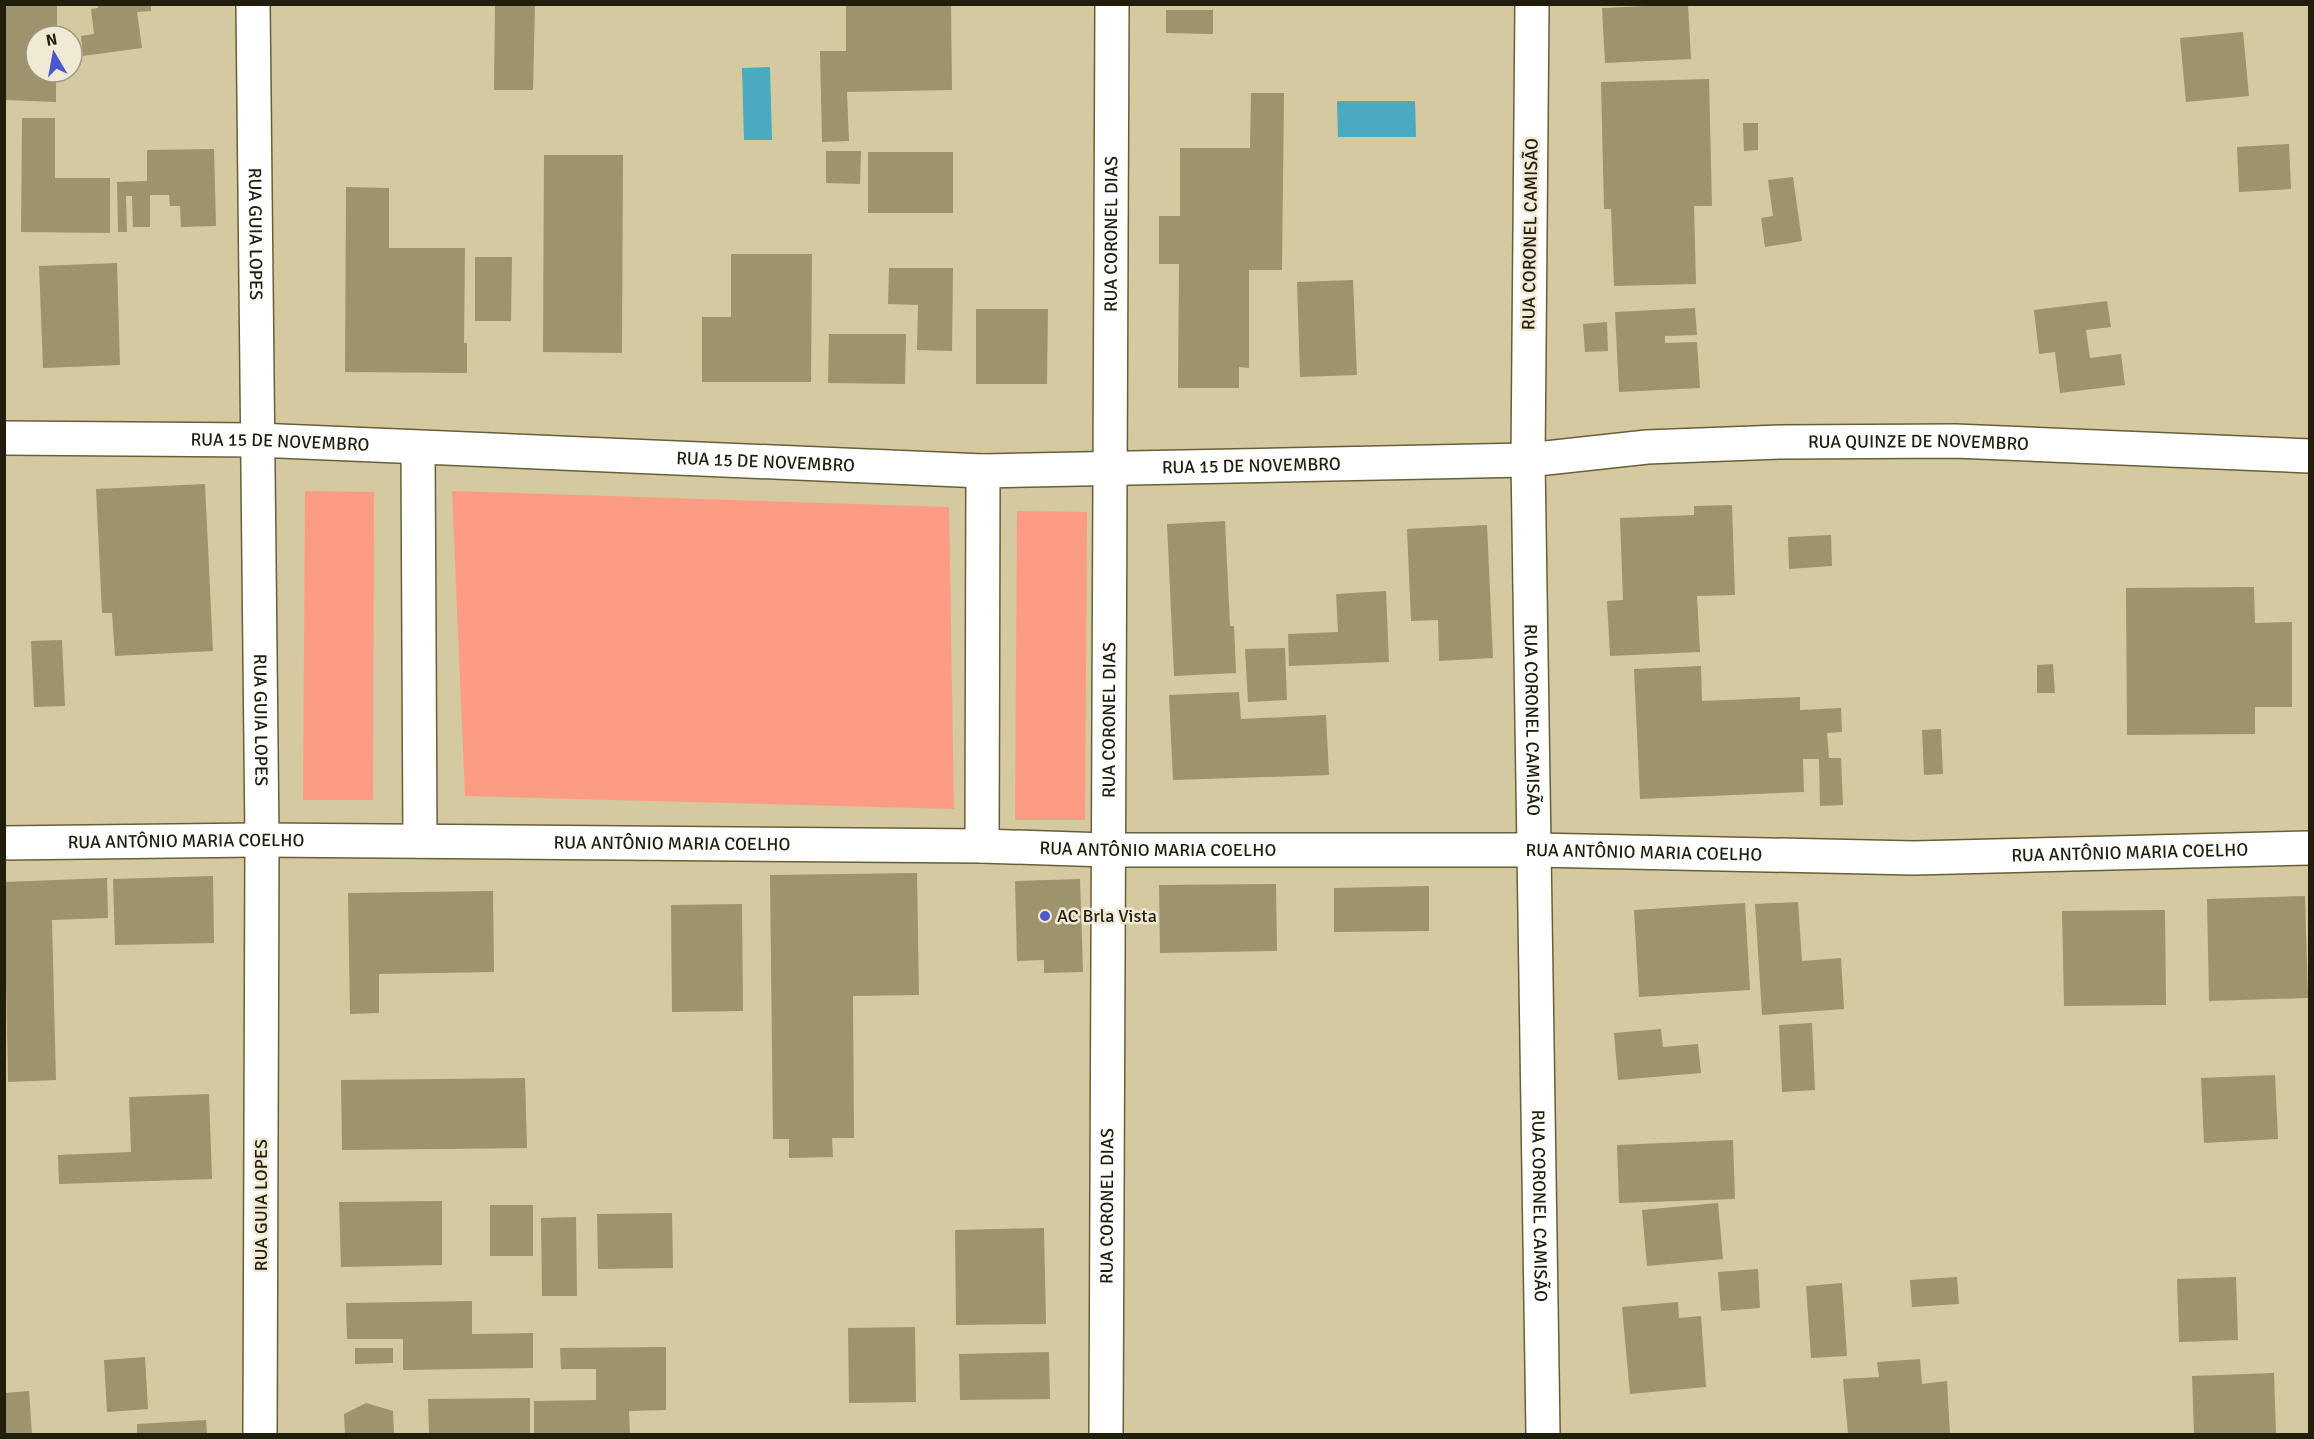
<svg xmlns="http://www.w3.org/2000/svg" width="2314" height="1439" viewBox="0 0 2314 1439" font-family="Signika,sans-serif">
<rect width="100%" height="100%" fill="#d5c9a0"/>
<!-- green -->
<path fill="#fd9c84" d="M 305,491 L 374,492 L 373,800 L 303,800 Z
M 452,491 L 949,507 L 954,809 L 465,796 Z
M 1017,511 L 1087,512 L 1085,820 L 1015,820 Z"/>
<!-- water -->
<path fill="#49aac0" d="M 770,67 L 772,140 L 744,140 L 742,68 Z
M 1337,101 L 1415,101 L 1416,137 L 1338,137 Z"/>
<!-- building -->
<path fill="#9d936c" d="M 4,4 L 57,4 L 57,36 L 36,36 L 36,72 L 56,72 L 56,102 L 4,100 Z
M 98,4 L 151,4 L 151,11 L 137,12 L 142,48 L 83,56 L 81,36 L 94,34 L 91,9 L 98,8 Z
M 495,4 L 535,4 L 533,90 L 494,90 Z
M 951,4 L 952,90 L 847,92 L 849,141 L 822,142 L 820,51 L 846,51 L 846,6 Z
M 1688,4 L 1691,59 L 1605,63 L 1602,8 Z
M 1166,10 L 1213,10 L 1213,34 L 1166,33 Z
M 2243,32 L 2249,96 L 2186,102 L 2180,38 Z
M 1709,79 L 1712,206 L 1694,206 L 1696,284 L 1614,286 L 1611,209 L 1604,209 L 1601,82 Z
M 1251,93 L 1284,93 L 1282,270 L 1249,270 L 1249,368 L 1239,367 L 1239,388 L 1178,388 L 1179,264 L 1159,264 L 1159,216 L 1180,216 L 1180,148 L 1250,148 Z
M 22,118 L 55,118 L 55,178 L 110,178 L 110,233 L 21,232 Z
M 1743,123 L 1758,123 L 1758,150 L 1744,151 Z
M 2289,144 L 2291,189 L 2239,192 L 2237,147 Z
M 214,149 L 216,226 L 181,227 L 180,206 L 170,206 L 169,195 L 150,195 L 150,227 L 133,227 L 132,196 L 126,196 L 127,232 L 118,232 L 117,182 L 147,181 L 147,150 Z
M 826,151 L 861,151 L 860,184 L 826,183 Z
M 868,152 L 953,152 L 953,213 L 868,213 Z
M 544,155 L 623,155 L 622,353 L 543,352 Z
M 1793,177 L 1802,241 L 1765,247 L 1761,218 L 1773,216 L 1768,180 Z
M 346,187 L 389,188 L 389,248 L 465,248 L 464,343 L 467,343 L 467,373 L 345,372 Z
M 731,254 L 812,254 L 811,382 L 702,382 L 702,317 L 731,317 Z
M 475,257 L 512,257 L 511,321 L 475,321 Z
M 117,263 L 120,365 L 43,368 L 39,266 Z
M 889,268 L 953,268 L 952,351 L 917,350 L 918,305 L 888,304 Z
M 1353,280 L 1357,375 L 1300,377 L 1297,282 Z
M 2107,301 L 2111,327 L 2086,330 L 2090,358 L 2121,354 L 2125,385 L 2060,393 L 2055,352 L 2039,354 L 2034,310 Z
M 1695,308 L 1697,335 L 1665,336 L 1665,343 L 1697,342 L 1700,388 L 1619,392 L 1615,312 Z
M 976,309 L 1048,309 L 1047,384 L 976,384 Z
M 1607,322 L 1608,351 L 1585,352 L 1583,324 Z
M 829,334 L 906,334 L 905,384 L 828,383 Z
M 205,484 L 213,651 L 115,656 L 112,613 L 102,613 L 96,489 Z
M 1732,505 L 1735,595 L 1697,596 L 1700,652 L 1610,656 L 1607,601 L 1623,600 L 1620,518 L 1694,515 L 1694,506 Z
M 1225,521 L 1230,626 L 1234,626 L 1236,673 L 1174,676 L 1167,524 Z
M 1487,525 L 1493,658 L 1439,661 L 1438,620 L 1411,621 L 1407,529 Z
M 1831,535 L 1832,566 L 1789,569 L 1788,537 Z
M 2254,587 L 2255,623 L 2292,622 L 2292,707 L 2255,707 L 2255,734 L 2127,735 L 2126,588 Z
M 1386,591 L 1389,662 L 1289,666 L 1288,634 L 1338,632 L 1336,594 Z
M 62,640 L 65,706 L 34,707 L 31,641 Z
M 1285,648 L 1287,700 L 1248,702 L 1245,649 Z
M 2053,664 L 2055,693 L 2037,693 L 2037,665 Z
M 1701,666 L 1702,701 L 1800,697 L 1800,710 L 1841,708 L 1842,732 L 1827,733 L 1829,758 L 1841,758 L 1843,805 L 1820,806 L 1819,759 L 1803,759 L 1804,792 L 1640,799 L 1634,669 Z
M 1239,692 L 1241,719 L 1326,715 L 1329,775 L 1173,780 L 1169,695 Z
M 1941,729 L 1943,774 L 1924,775 L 1922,730 Z
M 917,873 L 919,995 L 853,996 L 854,1138 L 832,1138 L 833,1157 L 789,1158 L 789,1139 L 773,1139 L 770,875 Z
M 213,876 L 214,943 L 115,945 L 113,879 Z
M 107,878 L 108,918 L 52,920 L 56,1080 L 8,1082 L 4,882 Z
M 1080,879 L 1083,972 L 1044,973 L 1044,960 L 1017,961 L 1015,881 Z
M 1276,884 L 1277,951 L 1160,953 L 1159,885 Z
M 1429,886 L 1429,931 L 1334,932 L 1334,888 Z
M 493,891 L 494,972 L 379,974 L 379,1013 L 350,1014 L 348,893 Z
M 2305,896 L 2308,998 L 2209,1001 L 2207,899 Z
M 1798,902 L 1802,961 L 1841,958 L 1844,1009 L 1762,1015 L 1755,904 Z
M 1745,903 L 1750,990 L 1639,997 L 1634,910 Z
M 742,904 L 743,1011 L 672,1012 L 671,905 Z
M 2165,910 L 2166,1005 L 2064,1006 L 2062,911 Z
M 1812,1023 L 1815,1090 L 1782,1092 L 1779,1025 Z
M 1661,1029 L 1663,1047 L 1698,1044 L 1701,1073 L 1618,1080 L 1614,1033 Z
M 2275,1075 L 2278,1139 L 2204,1143 L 2201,1078 Z
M 525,1078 L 527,1148 L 342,1150 L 341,1080 Z
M 209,1094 L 212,1179 L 59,1184 L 58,1155 L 131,1152 L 129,1097 Z
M 1733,1140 L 1735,1199 L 1619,1203 L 1617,1145 Z
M 442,1201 L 442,1265 L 341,1267 L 339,1202 Z
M 1718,1203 L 1723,1259 L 1647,1266 L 1642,1210 Z
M 490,1205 L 533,1205 L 533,1256 L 490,1256 Z
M 672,1213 L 673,1268 L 598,1269 L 597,1214 Z
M 576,1217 L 577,1296 L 542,1296 L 541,1218 Z
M 1044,1228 L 1046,1324 L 956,1325 L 955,1230 Z
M 1758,1269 L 1760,1308 L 1721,1311 L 1718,1272 Z
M 1957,1277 L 1959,1304 L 1912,1307 L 1910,1280 Z
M 2236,1277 L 2238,1340 L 2179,1342 L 2177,1279 Z
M 1842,1283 L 1847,1356 L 1811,1358 L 1806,1286 Z
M 472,1301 L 472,1334 L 533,1333 L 533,1368 L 403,1370 L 403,1339 L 347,1339 L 346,1303 Z
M 1678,1302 L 1679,1318 L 1701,1316 L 1706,1387 L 1630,1394 L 1622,1307 Z
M 915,1327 L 916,1402 L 849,1403 L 848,1328 Z
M 666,1347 L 666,1410 L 629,1411 L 630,1434 L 534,1434 L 534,1401 L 596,1400 L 596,1369 L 561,1369 L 560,1348 Z
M 355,1348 L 393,1348 L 393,1363 L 355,1364 Z
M 1049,1352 L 1050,1399 L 960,1400 L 959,1354 Z
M 145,1357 L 148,1409 L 107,1412 L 104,1360 Z
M 1920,1359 L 1922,1384 L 1947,1381 L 1950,1434 L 1848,1434 L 1843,1379 L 1879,1377 L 1877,1362 Z
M 2274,1373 L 2276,1434 L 2194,1434 L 2192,1376 Z
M 29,1391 L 32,1434 L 5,1434 L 5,1393 Z
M 530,1398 L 530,1434 L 429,1434 L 428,1399 Z
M 366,1403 L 393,1411 L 394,1434 L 345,1434 L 344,1414 Z
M 206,1420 L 207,1434 L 137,1434 L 137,1424 Z"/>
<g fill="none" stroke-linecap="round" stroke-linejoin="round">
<defs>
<g id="street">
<path id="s1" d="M 253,4 L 262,840 L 260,1434"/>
<path id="s2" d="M 1532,4 L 1528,460 L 1543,1434"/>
<path id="s3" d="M 4,438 L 256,440 L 983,471 L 1528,460 L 1647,447 L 1781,442 L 1955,441 L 2310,456"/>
<path d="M 418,449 L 420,841"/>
<path id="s4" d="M 4,843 L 262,840 L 982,846 L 1107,850 L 1536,850 L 1914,858 L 2310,848"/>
<path d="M 982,846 L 983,471"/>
<path id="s5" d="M 1106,1434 L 1112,4"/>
</g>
</defs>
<!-- street casing -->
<use href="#street" stroke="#695e39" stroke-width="36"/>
<!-- street -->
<use href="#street" stroke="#fff" stroke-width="33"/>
</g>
<!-- markers -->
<circle fill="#4e58ce" stroke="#f0ead5" stroke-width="2" cx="1045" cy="916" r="6"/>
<g text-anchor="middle" stroke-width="5" stroke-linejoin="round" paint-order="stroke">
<!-- street labels -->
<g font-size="18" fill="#221e0e" stroke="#f0ead5">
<text dy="6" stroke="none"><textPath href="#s1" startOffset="230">RUA GUIA LOPES</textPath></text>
<text dy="6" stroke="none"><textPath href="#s5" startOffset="1200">RUA CORONEL DIAS</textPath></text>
<text transform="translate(1530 234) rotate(-89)" y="6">RUA CORONEL CAMISÃO</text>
<text dy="6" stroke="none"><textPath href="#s3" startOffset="276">RUA 15 DE NOVEMBRO</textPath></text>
<text dy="6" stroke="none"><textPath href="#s3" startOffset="1916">RUA QUINZE DE NOVEMBRO</textPath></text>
<text dy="6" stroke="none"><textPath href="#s3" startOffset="762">RUA 15 DE NOVEMBRO</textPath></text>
<text dy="6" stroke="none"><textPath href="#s3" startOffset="1248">RUA 15 DE NOVEMBRO</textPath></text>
<text dy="6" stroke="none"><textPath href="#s1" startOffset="716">RUA GUIA LOPES</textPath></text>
<text dy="6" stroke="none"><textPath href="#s5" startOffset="714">RUA CORONEL DIAS</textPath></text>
<text dy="6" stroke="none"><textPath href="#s2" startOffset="716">RUA CORONEL CAMISÃO</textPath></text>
<text dy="6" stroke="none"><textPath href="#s4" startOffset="182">RUA ANTÔNIO MARIA COELHO</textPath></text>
<text dy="6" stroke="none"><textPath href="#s4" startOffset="668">RUA ANTÔNIO MARIA COELHO</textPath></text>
<text dy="6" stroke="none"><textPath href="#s4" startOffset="1154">RUA ANTÔNIO MARIA COELHO</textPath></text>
<text dy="6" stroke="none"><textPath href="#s4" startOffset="1640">RUA ANTÔNIO MARIA COELHO</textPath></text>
<text dy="6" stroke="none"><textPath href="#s4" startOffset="2126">RUA ANTÔNIO MARIA COELHO</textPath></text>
<text transform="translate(261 1205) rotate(-90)" y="6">RUA GUIA LOPES</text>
<text dy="6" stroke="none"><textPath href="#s5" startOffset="228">RUA CORONEL DIAS</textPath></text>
<text dy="6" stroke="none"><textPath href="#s2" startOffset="1202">RUA CORONEL CAMISÃO</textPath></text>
</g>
<!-- poi labels -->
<g font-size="18" fill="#221e0e" stroke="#f0ead5" text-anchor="start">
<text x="1057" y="922">AC Brla Vista</text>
</g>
</g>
<!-- border -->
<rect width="2314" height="1439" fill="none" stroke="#221e0e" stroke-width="12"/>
<!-- north arrow -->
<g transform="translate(54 54) rotate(350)"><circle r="28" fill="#f0ead5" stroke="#9e9885" stroke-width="1.5"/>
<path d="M0-4.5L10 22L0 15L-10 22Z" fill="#4e58ce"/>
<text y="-9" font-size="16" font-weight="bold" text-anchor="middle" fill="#221e0e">N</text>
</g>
</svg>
